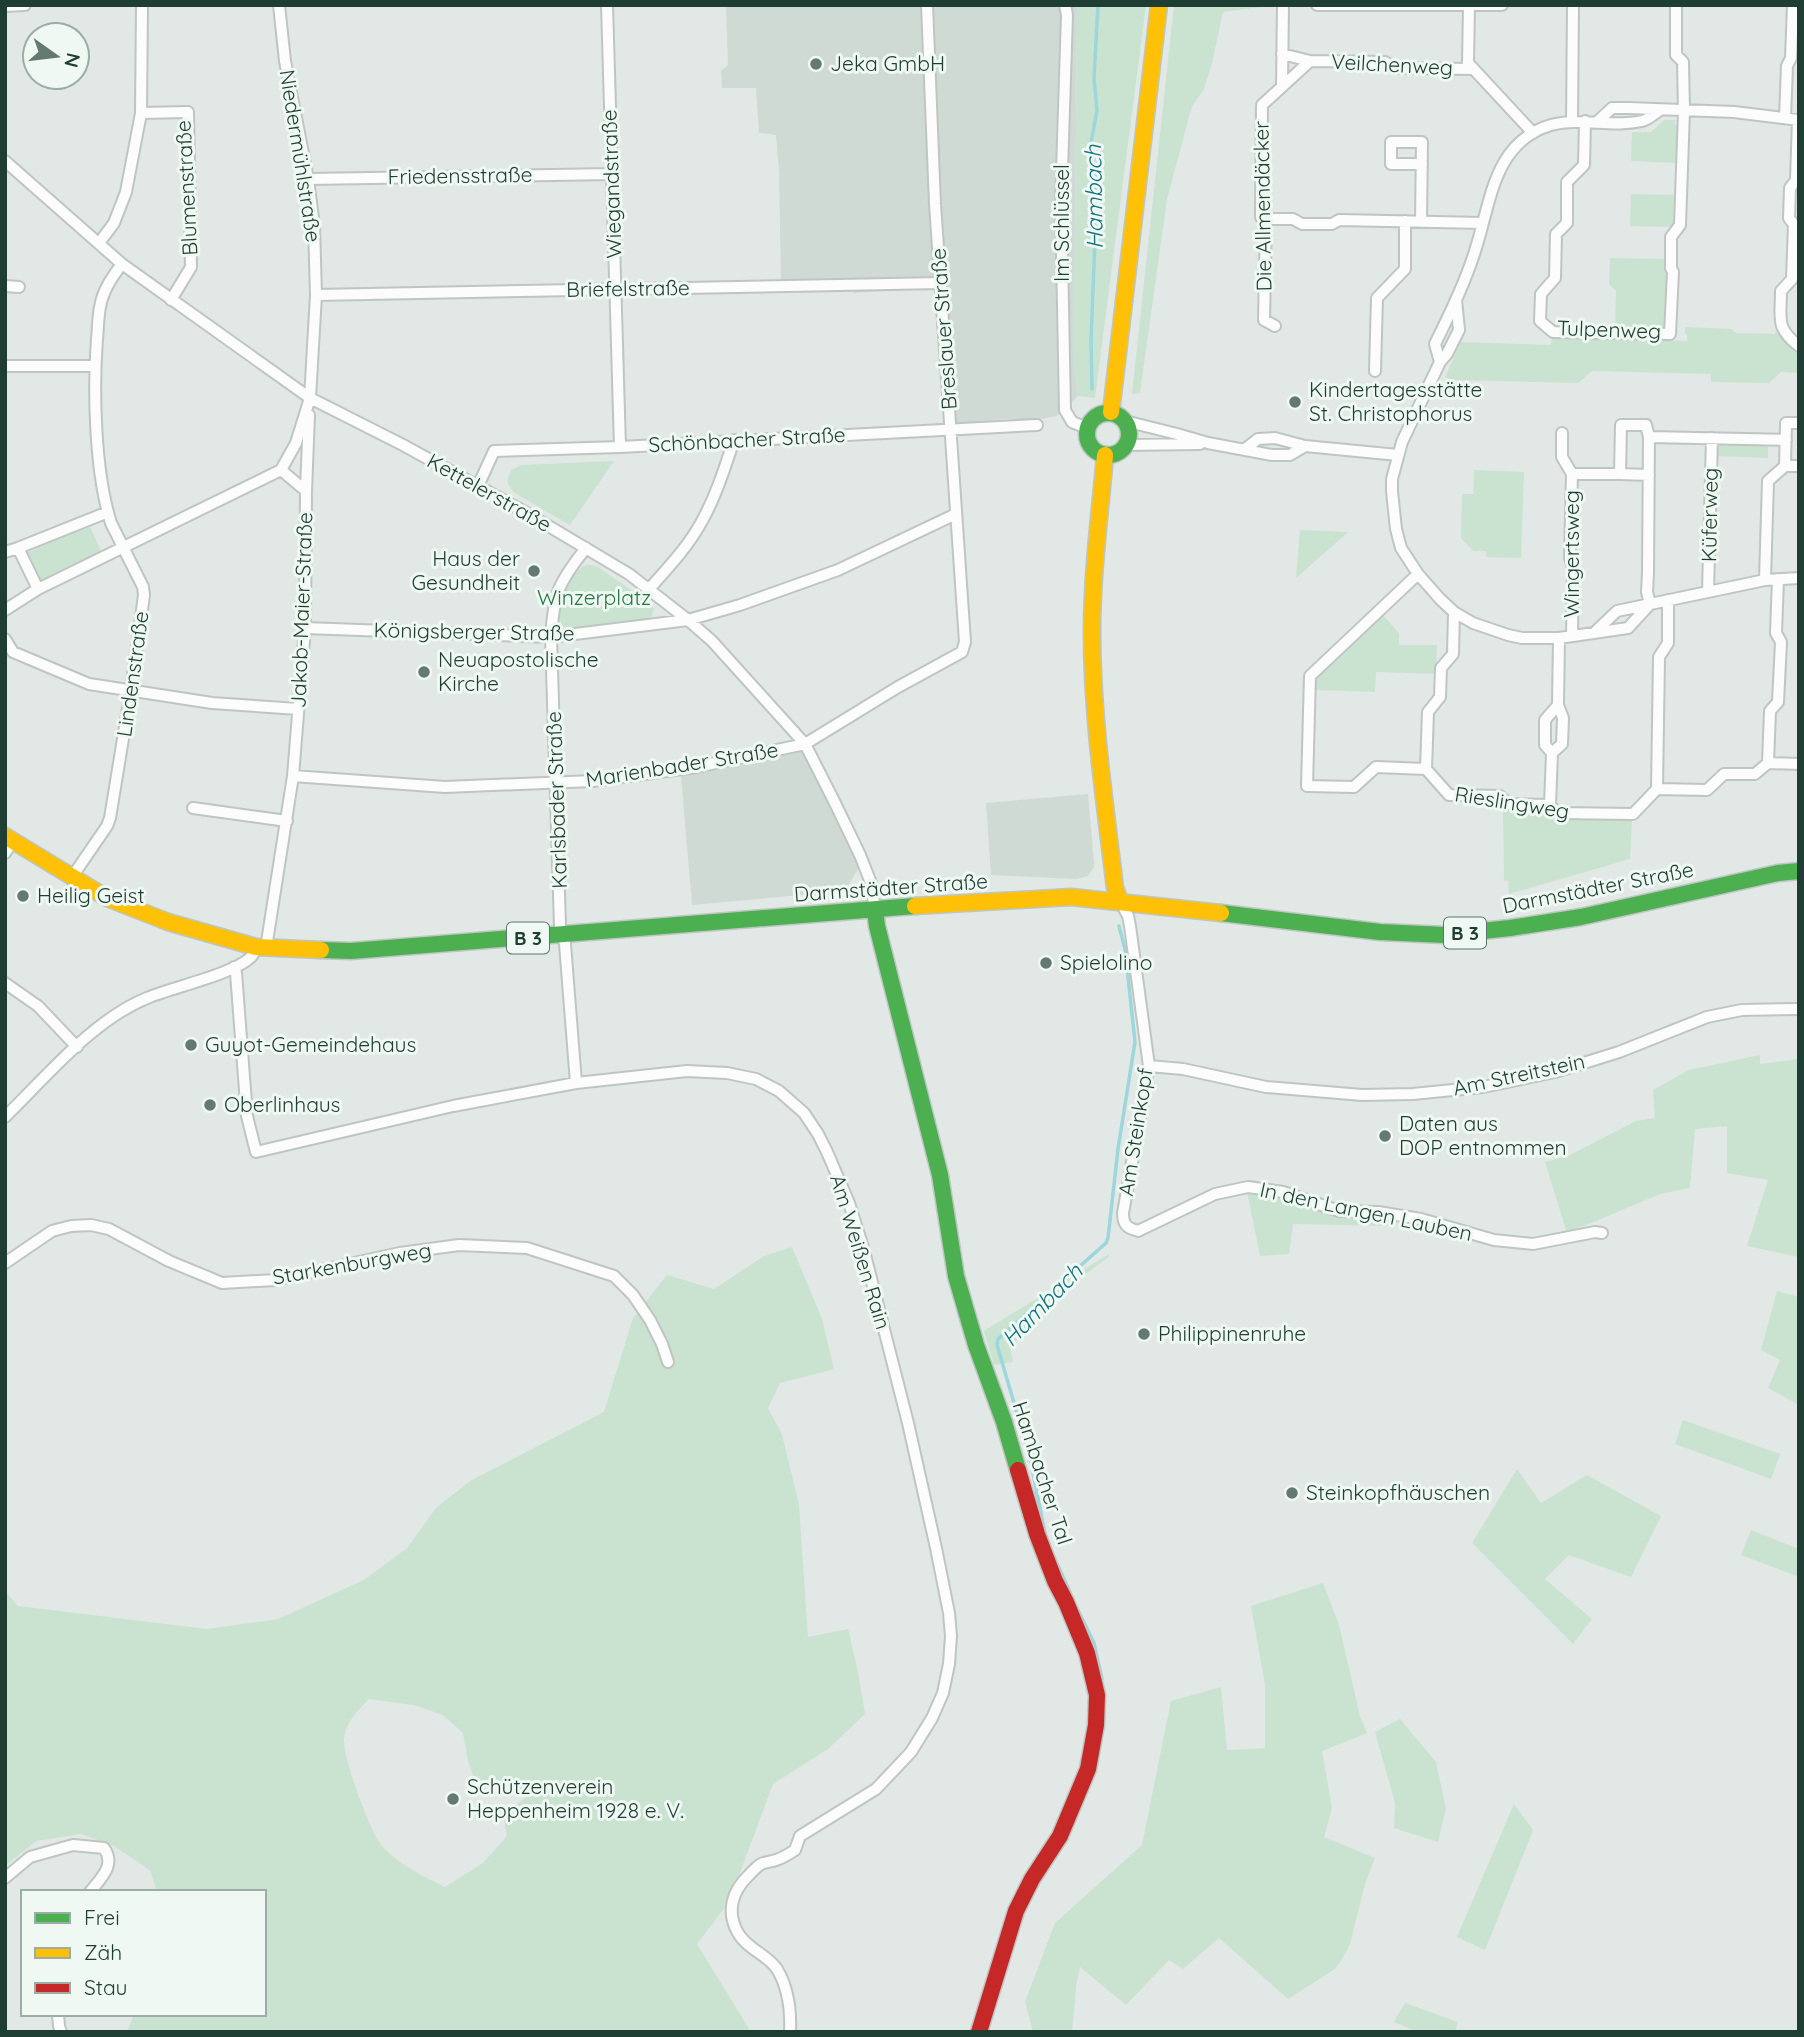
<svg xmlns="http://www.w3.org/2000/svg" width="1804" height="2037" viewBox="0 0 1804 2037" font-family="Quicksand,sans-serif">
<rect width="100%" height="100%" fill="#e2e8e5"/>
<!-- built -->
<path fill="#cfdad5" d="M 726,5 L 1077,5 L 1074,364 L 1078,396 L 1057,416 L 1041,419 L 1006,419 L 955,424 L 945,287 L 853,293 L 852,280 L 781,280 L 779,171 L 776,135 L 759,133 L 756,88 L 722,88 L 721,71 L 728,65 Z
M 804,747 L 847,834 L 859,867 L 845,891 L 692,905 L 681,776 L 761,762 Z
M 1088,794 L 1094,862 L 1094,867 L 1088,876 L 1077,879 L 991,875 L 986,803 Z"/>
<!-- green -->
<path fill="#c9e3d0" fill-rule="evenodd" d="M 1077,5 L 1146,5 L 1095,398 L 1078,396 L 1074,364 Z
M 1174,5 L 1276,5 L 1223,12 L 1212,63 L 1204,89 L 1192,106 L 1167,199 L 1140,393 L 1132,394 Z
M 1664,120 L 1675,120 L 1675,125 L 1679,125 L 1678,163 L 1631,161 L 1632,132 L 1651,132 Z
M 1631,194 L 1677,195 L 1676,223 L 1672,227 L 1630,226 Z
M 1610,258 L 1665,259 L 1665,269 L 1667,272 L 1666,323 L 1662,329 L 1615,329 L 1616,291 L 1609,284 Z
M 1685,327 L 1732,329 L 1736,333 L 1775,334 L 1776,331 L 1794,350 L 1799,350 L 1799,373 L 1781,372 L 1769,383 L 1711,382 L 1711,374 L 1592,371 L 1578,383 L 1455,380 L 1454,381 L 1445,377 L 1461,342 L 1551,345 L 1552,337 L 1587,338 L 1626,335 L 1629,339 L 1687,341 L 1687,334 L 1685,334 Z
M 1722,441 L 1768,442 L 1768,458 L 1716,456 L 1714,448 Z
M 614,461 L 570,525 L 513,492 L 507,482 L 511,470 L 521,465 Z
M 1474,470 L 1524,472 L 1521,558 L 1486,557 L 1486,551 L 1473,551 L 1461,538 L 1462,494 L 1473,494 Z
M 90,527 L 101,551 L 41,584 L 27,553 L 50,542 Z
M 1300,530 L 1348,532 L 1296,578 Z
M 587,564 L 598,567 L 651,604 L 654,609 L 651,617 C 637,622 574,631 562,626 C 554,608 570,572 587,564 Z
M 1382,614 L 1399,633 L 1399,645 L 1437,645 L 1436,674 L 1376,672 L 1375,692 L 1315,690 L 1315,677 Z
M 1505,809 L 1547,810 L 1554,817 L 1632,820 L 1630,859 L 1509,894 L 1508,881 L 1504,880 L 1503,810 Z
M 1760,1055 L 1760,1064 L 1799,1059 L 1799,1257 L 1747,1246 L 1768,1180 L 1727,1173 L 1727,1126 L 1695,1129 L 1690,1188 L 1660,1194 L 1567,1233 L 1545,1162 L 1568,1156 L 1636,1121 L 1655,1118 L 1653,1090 L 1689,1070 Z
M 1247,1191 L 1403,1219 L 1387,1226 L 1293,1224 L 1289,1254 L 1260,1256 Z
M 792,1247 L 822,1319 L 834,1369 L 780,1383 L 768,1408 L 782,1434 L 799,1505 L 808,1637 L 848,1629 L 858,1672 L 865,1714 L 828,1749 L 773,1784 L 729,1902 L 697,1944 L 751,2032 L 127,2032 L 134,2014 L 264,2014 L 264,1892 L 157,1892 L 150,1870 L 114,1846 L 81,1834 L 36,1841 L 5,1866 L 5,1591 L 18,1606 L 207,1629 L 278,1619 L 364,1580 L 407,1548 L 436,1508 L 470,1481 L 604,1412 L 633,1318 L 667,1275 L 714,1289 L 764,1256 ZM 369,1699 L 413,1705 L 443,1715 L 463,1733 L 468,1761 L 476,1784 L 533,1792 L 503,1815 L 507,1836 L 483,1863 L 445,1887 C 423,1876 399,1865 382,1846 C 370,1831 343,1759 344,1740 C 345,1723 358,1710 369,1699 Z
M 1109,1254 L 1109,1257 L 1073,1283 L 1010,1347 L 1013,1362 L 994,1365 L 984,1331 Z
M 1777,1291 L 1799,1297 L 1799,1405 L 1768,1388 L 1780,1360 L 1761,1350 Z
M 1683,1420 L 1780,1454 L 1771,1479 L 1675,1444 Z
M 1517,1469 L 1541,1503 L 1587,1475 L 1661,1516 L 1631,1577 L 1569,1555 L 1545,1579 L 1592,1619 L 1573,1644 L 1472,1543 Z
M 1751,1530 L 1799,1549 L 1799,1577 L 1741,1555 Z
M 1323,1583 L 1339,1625 L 1360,1716 L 1367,1733 L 1322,1751 L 1332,1808 L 1324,1837 L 1375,1858 L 1365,1884 L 1350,1944 L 1342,1959 L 1335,1969 L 1288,1999 L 1219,1938 L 1183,1969 L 1169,1960 L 1126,2005 L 1080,1967 L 1076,1987 L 1072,2032 L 1033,2032 L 1025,2002 L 1055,1923 L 1142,1845 L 1171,1701 L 1221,1687 L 1227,1750 L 1265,1748 L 1265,1685 L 1251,1606 Z
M 1400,1719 L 1436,1762 L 1446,1809 L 1438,1842 L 1394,1828 L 1395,1803 L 1375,1732 Z
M 1514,1804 L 1533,1830 L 1485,1950 L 1457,1937 Z
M 1405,2003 L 1458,2022 L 1455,2032 L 1418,2032 L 1394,2022 Z"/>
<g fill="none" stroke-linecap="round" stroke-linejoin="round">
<!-- stream -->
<path stroke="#9dd6db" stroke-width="3.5" d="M 1092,389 L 1091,340 L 1095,240 L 1093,204 L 1096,181 L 1090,149 L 1097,110 L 1094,79 L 1098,5
M 1046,1538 L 1029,1454 L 997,1345 L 998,1339 L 1106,1243 L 1108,1238 L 1118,1149 L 1135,1042 L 1125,949 L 1119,926
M 1053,1555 L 1070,1592
M 1074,1602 L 1094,1643 L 1102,1679"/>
<defs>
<path id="street" d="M 607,5 L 620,447
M 1065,5 L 1067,15 L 1061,202 L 1065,410 L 1072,422 L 1087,428
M 1317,5 L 1502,5
M 5,6 L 25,5
M 1469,6 L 1468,63 L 1533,133
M 1282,54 L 1310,61
M 1282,86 L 1283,5
M 141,113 L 188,112 L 191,267 L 171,300
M 1785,118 L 1787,66 L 1791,58 L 1793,5
M 1798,120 L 1796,180 L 1790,188 L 1789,218 L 1794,225 L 1792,279 L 1781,291 C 1781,318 1775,328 1799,346
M 1585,121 L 1584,165 L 1567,182 L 1567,223 L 1556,234 L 1555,278 L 1541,294 L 1540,321 L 1553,332 L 1670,334 L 1673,272 L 1671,268 L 1671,237 L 1680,225 L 1684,111 L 1683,62 L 1676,55 L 1676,5
M 1572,122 L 1573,5
M 1597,122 L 1612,108 L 1629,108 L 1734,112 L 1799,120
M 5,161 L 122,264 L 310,398 L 403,445 L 525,512 L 629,574 L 688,620 L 712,641 L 805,744 L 834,801 L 860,855 L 871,883 L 875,910
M 308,179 L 611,174
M 1266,219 L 1293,219 L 1302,224 L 1332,224 L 1339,220 L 1483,223
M 1421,222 L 1422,142 L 1391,142 L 1391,164 L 1422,164
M 99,243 L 114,223 L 126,192 L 141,113 L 142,5
M 5,286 L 19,287
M 316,295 L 940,283
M 1456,300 L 1459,330 L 1447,354 L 1440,362 L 1402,442 L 1392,479 L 1392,491 L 1396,529 L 1401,548 L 1418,574 L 1440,599 L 1454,612 L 1473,623 L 1508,635 L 1522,638 L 1559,638 L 1628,628 L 1650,604
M 1275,326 L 1264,320 L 1266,219 L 1261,217 L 1262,105 L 1310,61 L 1385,62 L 1395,68 L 1473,69
M 1440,362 L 1435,344 C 1450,313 1465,283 1475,251 C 1491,203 1493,142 1551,125 C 1581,117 1612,128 1642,121 C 1648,120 1654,114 1660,110
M 5,366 L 95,366
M 1375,371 L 1377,298 L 1405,269 L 1405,221
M 1125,421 L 1177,434 L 1208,443 L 1272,455 L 1290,455 L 1305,446
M 1562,433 L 1562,457 L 1572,474 L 1570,558 L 1573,568 L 1572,636
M 1649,437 L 1786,440
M 1126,445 L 1200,444
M 1245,449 L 1258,439 L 1275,438 L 1305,446 L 1398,455
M 1785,466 L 1786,423 L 1799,423
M 281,470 L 306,491
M 1572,474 L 1620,474
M 1649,475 L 1620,474 L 1621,425 L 1646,425 L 1649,437 L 1648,573 L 1647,592 L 1650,604
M 478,486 L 494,451 L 620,447 L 1037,425
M 18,548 L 38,589
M 5,552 L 18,548 L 108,512
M 1418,574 L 1310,676 L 1307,786 L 1354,787 L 1376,767 L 1426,769 L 1449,795 L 1500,796 L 1508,804 L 1550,805 L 1557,813 L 1633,814 L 1657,789 L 1707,790 L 1724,774 L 1755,774 L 1768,763 L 1799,764
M 1765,580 L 1768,481 L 1785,466 L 1799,466
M 649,589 C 668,568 688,547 702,521 C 716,496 725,467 734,440
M 1708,592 L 1712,438
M 5,610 L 38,589 L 281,470 L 296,443 L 310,398 L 316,295 L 314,226 L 308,179 L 285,61 L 279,5
M 305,628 L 551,637 L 688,620 L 740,605 L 838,570 L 956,514
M 1596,631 L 1617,611 L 1765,580 L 1799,578
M 5,639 L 13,652 L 89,684 L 212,703 L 298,709
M 1552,753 L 1545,745 L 1545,720 L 1558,705
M 1768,763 L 1770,711 L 1778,702 L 1781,642 L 1776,633 L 1778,579
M 1426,769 L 1428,712 L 1440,697 L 1441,668 L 1453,654 L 1454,612
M 293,776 L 445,787 L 593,781 L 697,767 L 805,744 L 898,687 L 962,652 L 965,642 L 935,204 L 927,5
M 1657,789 L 1659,657 L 1668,643 L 1668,600
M 1550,805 L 1552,753 L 1562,744 L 1563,718 L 1558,705 L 1559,638
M 193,808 L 287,821
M 5,853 L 13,841
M 72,877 L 107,826 L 110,818 L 131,690 L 144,595 L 143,587 L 111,523 C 95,473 93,392 97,339 C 98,329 98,317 100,307 C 103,290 112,277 122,264
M 1120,901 L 1128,916 L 1130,926 L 1149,1066 L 1123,1213 C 1123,1225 1127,1228 1138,1231 L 1215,1194 L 1248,1187 L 1283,1192 L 1339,1211 L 1378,1212 L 1421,1219 L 1494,1240 L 1533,1244 L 1595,1232 L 1602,1233
M 266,948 L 293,776 L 305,628 L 306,491 L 309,415
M 234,967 L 236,973 L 247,1116 L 256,1152 L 453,1106 L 576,1083 L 687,1071 L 727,1073 L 756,1079 L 779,1091 L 804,1113 L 818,1134 L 827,1152 L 849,1203 L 863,1247 L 908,1423 L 936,1548 L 949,1613 L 951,1636 L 949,1664 L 943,1693 L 932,1718 L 911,1752 L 876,1789 L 800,1836 L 795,1850 C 789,1854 783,1858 776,1860 C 771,1862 765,1862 761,1864 C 756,1867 752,1872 749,1875 C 732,1891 726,1912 738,1933 C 747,1949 768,1955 777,1969 C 789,1989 791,2010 790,2032
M 5,983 L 38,1006 L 77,1047
M 1149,1066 L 1183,1069 L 1266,1087 L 1362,1095 L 1413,1094 L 1483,1087 L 1555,1072 L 1619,1052 L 1707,1017 L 1742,1010 L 1799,1009
M 576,1083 L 565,944 L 560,926 L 551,637 C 554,593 558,583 586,548
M 5,1117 C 47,1076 93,1020 147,998 C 173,987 234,974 251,957 C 254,954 255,951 256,947
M 5,1263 L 52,1231 L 71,1226 L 91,1225 L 109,1229 L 169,1261 L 222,1283 L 276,1280 L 400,1253 L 459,1245 L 527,1248 L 614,1276 L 633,1295 L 650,1320 L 662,1344 L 668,1362
M 5,1878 L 30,1857 L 73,1845 L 104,1848 C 116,1865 101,1878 90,1892
M 58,2014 L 59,2026 L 61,2032"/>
<path id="fast" d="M1087 434a21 21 0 1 1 42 0a21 21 0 1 1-42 0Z
M 875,910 L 877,926 L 940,1175 L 956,1276 L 976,1345 L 1004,1422 L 1018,1470
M 1221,913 L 1380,932 L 1445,935 L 1510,928 L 1581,917 L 1778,873 L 1799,871
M 321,950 L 351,951 L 915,906"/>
<path id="slow" d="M 1111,412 L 1159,5
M 1105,455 C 1100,514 1092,573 1092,632 C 1092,718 1105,803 1115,888 L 1120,901
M 5,836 L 107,898 L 168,922 L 256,947 L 321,950
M 915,906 L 1071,897 L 1221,913"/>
<path id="jam" d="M 979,2032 L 1016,1911 L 1032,1879 L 1060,1836 L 1088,1769 L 1096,1725 L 1097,1695 L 1087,1653 L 1066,1602 L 1055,1581 L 1037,1534 L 1018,1470"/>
</defs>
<!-- street casing -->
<use href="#street" stroke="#bfc5c2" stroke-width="14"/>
<!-- fast casing -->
<use href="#fast" stroke="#bdc6c2" stroke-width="19"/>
<!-- slow casing -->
<use href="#slow" stroke="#bdc6c2" stroke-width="19"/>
<!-- jam casing -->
<use href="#jam" stroke="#bdc6c2" stroke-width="19"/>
<!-- street -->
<use href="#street" stroke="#fbfcfb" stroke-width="10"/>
<!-- fast -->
<use href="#fast" stroke="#4caf50" stroke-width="16"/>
<!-- slow -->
<use href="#slow" stroke="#ffc107" stroke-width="16"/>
<!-- jam -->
<use href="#jam" stroke="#c62828" stroke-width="16"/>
</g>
<!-- markers -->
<g fill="#637971" stroke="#eff8f3" stroke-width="2.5">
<circle cx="816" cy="64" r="7"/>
<circle cx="1295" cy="402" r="7"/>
<circle cx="534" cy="571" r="7"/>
<circle cx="424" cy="672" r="7"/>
<circle cx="23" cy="896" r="7"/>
<circle cx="1046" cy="963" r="7"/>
<circle cx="191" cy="1045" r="7"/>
<circle cx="210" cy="1105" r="7"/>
<circle cx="1385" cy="1136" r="7"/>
<circle cx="1144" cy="1334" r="7"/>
<circle cx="1292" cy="1493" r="7"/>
<circle cx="453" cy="1799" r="7"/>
</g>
<g text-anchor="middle" stroke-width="6" stroke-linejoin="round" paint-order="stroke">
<!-- shield labels -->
<g fill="#eff8f3" stroke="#5d756d" stroke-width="2">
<rect x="1444" y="917.5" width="42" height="31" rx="5"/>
<rect x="507" y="922.5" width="42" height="31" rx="5"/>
</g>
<g font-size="19" font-weight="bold" fill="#1e3d33">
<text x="1465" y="940">B 3</text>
<text x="528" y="945">B 3</text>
</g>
<!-- poi labels -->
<g font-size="21" fill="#1e3d33" stroke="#eff8f3" text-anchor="start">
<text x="830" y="71">Jeka GmbH</text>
<text x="1309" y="397">Kindertagesstätte<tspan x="1309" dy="24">St. Christophorus</tspan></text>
<text x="520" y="566" text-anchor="end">Haus der<tspan x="520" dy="24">Gesundheit</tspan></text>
<text x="438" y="667">Neuapostolische<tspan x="438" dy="24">Kirche</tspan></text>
<text x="37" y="903">Heilig Geist</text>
<text x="1060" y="970">Spielolino</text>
<text x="205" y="1052">Guyot-Gemeindehaus</text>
<text x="224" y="1112">Oberlinhaus</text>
<text x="1399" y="1131">Daten aus<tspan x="1399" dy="24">DOP entnommen</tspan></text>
<text x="1158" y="1341">Philippinenruhe</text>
<text x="1306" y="1500">Steinkopfhäuschen</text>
<text x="467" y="1794">Schützenverein<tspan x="467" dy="24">Heppenheim 1928 e. V.</tspan></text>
</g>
<!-- street labels -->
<g font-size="21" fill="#1e3d33" stroke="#eff8f3">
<text transform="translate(1392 65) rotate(3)" y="7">Veilchenweg</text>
<text transform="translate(300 156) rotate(81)" y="7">Niedermühlstraße</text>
<text transform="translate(460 176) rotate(-1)" y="7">Friedensstraße</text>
<text transform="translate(612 184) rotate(-92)" y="7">Wiegandstraße</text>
<text transform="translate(187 188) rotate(-93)" y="7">Blumenstraße</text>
<text transform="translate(1263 206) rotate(-91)" y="7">Die Allmendäcker</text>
<text transform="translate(1062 223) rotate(-90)" y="7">Im Schlüssel</text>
<text transform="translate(628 289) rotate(-1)" y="7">Briefelstraße</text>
<text transform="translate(944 329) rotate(-94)" y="7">Breslauer Straße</text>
<text transform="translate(1609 330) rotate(2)" y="7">Tulpenweg</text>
<text transform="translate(747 440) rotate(-3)" y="7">Schönbacher Straße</text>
<text transform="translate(489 493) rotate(29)" y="7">Kettelerstraße</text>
<text transform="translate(1710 515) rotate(-89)" y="7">Küferweg</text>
<text transform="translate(1572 554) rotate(-90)" y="7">Wingertsweg</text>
<text transform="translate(302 610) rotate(-88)" y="7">Jakob-Maier-Straße</text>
<text transform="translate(474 632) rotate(1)" y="7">Königsberger Straße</text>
<text transform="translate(133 674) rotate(-82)" y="7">Lindenstraße</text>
<text transform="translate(682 765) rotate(-9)" y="7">Marienbader Straße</text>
<text transform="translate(557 800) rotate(-92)" y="7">Karlsbader Straße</text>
<text transform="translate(1512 803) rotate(9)" y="7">Rieslingweg</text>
<text transform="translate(891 888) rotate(-4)" y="7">Darmstädter Straße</text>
<text transform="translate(1598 888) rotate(-11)" y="7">Darmstädter Straße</text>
<text transform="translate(1519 1075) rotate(-12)" y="7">Am Streitstein</text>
<text transform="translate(1136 1132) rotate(-81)" y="7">Am Steinkopf</text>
<text transform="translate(1366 1212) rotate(12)" y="7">In den Langen Lauben</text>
<text transform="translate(860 1252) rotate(73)" y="7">Am Weißen Rain</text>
<text transform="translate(352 1264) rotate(-10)" y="7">Starkenburgweg</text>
<text transform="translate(1042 1473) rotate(72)" y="7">Hambacher Tal</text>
</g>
<!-- park labels -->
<g font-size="21" fill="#247840" stroke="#eff8f3">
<text x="594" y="605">Winzerplatz</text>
</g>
<!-- water labels -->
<g font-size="23" font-style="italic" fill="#13727e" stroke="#eff8f3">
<text transform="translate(1094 197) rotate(-91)" y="8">Hambach</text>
<text transform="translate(1042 1305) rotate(-46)" y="8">Hambach</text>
</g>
</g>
<!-- border -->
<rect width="1804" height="2037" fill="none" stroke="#1e3d33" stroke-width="14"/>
<!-- legend -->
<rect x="21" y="1890" width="245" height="126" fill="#eff8f3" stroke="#9bada6" stroke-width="2"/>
<rect x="35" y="1913" width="35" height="10" fill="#4caf50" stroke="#9bada6" stroke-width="2"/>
<text x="84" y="1925" font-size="21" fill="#1e3d33">Frei</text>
<rect x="35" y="1948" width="35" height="10" fill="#ffc107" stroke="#9bada6" stroke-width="2"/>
<text x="84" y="1960" font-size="21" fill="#1e3d33">Zäh</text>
<rect x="35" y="1983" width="35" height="10" fill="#c62828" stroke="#9bada6" stroke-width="2"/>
<text x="84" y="1995" font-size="21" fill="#1e3d33">Stau</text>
<!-- north arrow -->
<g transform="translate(56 56) rotate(104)"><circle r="33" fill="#eff8f3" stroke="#9bada6" stroke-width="2"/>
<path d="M0-5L12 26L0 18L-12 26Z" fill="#637971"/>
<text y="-10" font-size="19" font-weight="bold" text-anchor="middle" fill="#1e3d33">N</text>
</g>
</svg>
